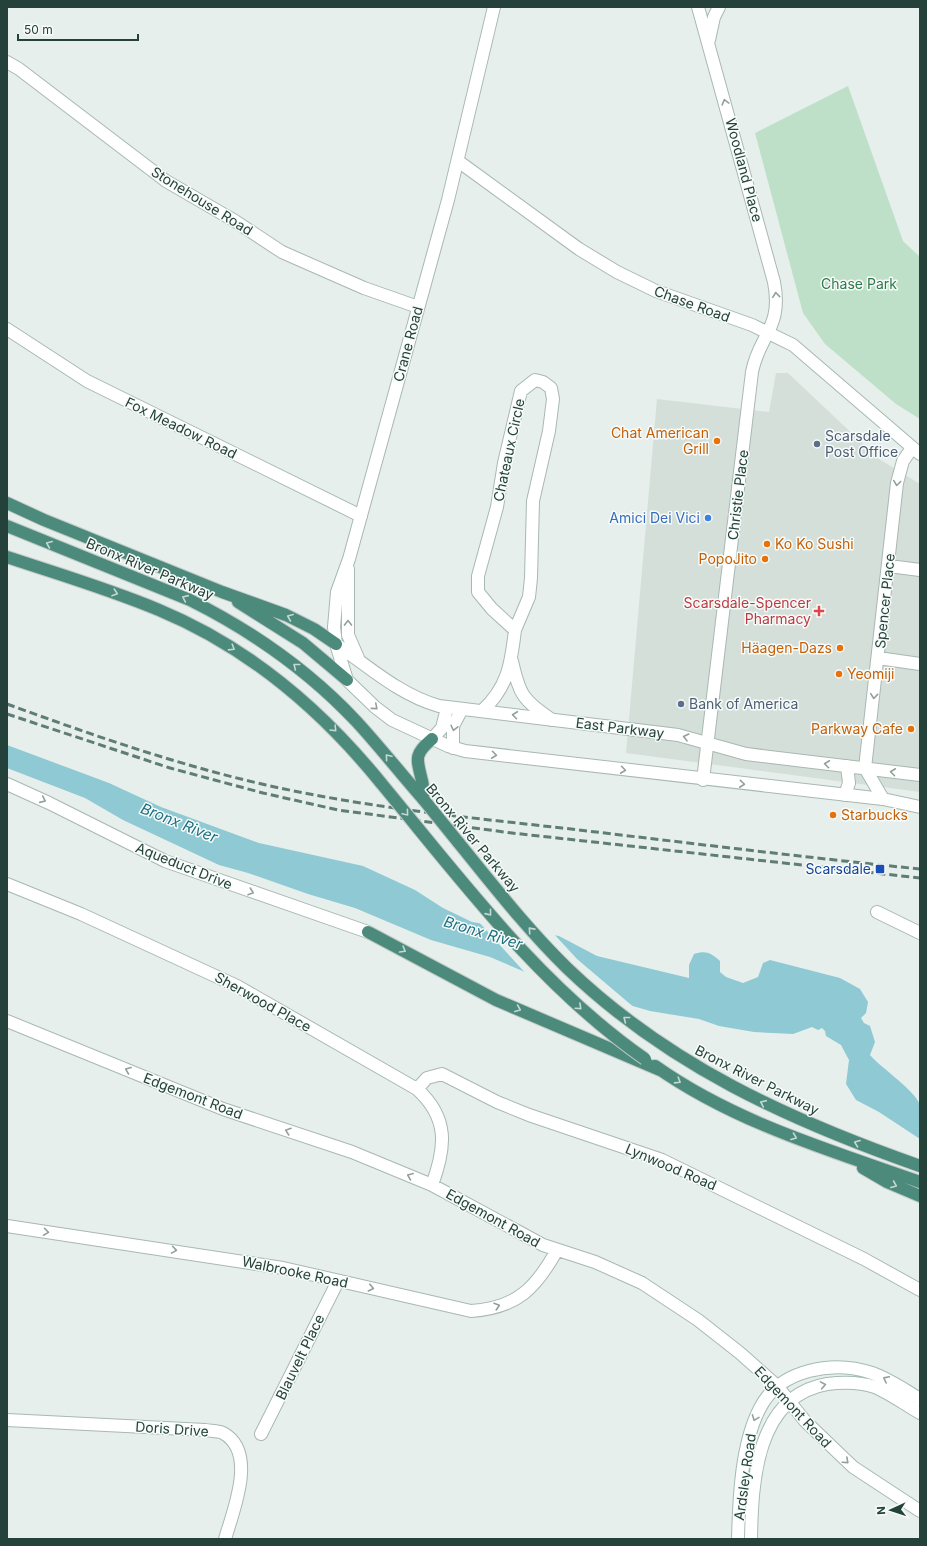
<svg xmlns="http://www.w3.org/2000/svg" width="927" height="1546" viewBox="0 0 927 1546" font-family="Inter,sans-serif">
<rect width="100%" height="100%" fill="#e6efeb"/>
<!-- built -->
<path fill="#d4dfda" d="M 776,373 L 788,373 L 879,459 L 920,484 L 920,792 L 626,753 L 657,399 L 769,412 Z"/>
<!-- green -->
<path fill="#bfe0c8" d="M 848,86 L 903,241 L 920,257 L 920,419 L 896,404 L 825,344 L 803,313 L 755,133 Z"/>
<!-- water -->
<path fill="#8ec9d4" d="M 7,745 L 109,783 L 161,807 L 259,843 L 363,866 L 415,890 L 443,908 L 472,922 L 559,936 L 597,956 L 689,978 L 689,965 L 694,954 C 706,950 711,953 720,961 L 720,972 L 726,977 L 743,983 L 758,977 L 763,963 L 770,960 L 840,978 L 860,989 L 868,1002 L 866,1013 L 861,1018 L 864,1023 L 870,1026 L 875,1042 L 870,1055 C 881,1068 915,1090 920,1105 C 922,1112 920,1131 920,1139 L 879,1112 L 856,1100 L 846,1084 L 849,1060 L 841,1045 L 826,1036 L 825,1031 L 822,1028 L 818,1030 L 812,1027 L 793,1034 L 754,1032 L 719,1026 L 699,1019 L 650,1011 L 546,981 L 490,957 L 431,940 L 355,908 L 308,894 L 248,873 L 219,865 L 123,820 L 85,798 L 7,768 Z"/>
<!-- pier -->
<path fill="#e6efeb" d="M 478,921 L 553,933 L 577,959 L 636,1009 L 545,983 L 528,976 Z"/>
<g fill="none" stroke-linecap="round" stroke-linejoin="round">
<defs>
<path id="minor" d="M 698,7 L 774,282 C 783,328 759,335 752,372 L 703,780
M 709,40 L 714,17 L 719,7
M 7,62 L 19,69 L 166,181 L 235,221 L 282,252 L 364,288 L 418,307
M 7,329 L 87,381 L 361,516
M 535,380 L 543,382 L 551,388 L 553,399 L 549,431 L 533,501 L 531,578 L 529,597 L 515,630 L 492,609 L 478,592 L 478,576 L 497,507 L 504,463 L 521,391 Z
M 889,566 L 920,570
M 878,658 L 920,664
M 512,661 C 520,697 523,699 552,720
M 482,711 C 508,687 511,664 515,630
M 883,799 L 865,768 L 897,483 L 903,461 L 912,448
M 7,884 L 81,914 L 237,986 L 417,1089 C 449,1118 446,1147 432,1185
M 877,912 L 920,933
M 7,1021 L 223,1109 L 352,1152 L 432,1185 L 543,1245 L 595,1262 L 642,1283 L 698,1320 L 740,1353 L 777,1386 L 805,1421 L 853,1467 L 920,1511
M 417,1089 L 427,1078 L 442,1074 L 497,1102 L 529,1115 L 662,1160 L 864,1259 L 920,1290
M 7,1226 L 283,1268 L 471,1311 C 517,1308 536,1288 557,1250
M 7,1420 L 205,1430 C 210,1431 219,1431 223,1433 C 258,1452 233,1511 225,1539
M 261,1434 L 338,1281"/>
<path id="tertiary" d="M 494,7 L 448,200 L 349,559 L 337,592 L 334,627 L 336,644 L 347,680 L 375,707 L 392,720 L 448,746 L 465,751 L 883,799 L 920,807
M 458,161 L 579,249 L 617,272 L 656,291 L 752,325 L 793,345 L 920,454
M 348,569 L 348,635 L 358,658
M 336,644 C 369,667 400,695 439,706 L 678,735 L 746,754 L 920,775
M 432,739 L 442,728 L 447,708
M 453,748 L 453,726 L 462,709
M 7,784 L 49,803 L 165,861 L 368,932
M 845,795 L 849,783 L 847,766"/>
<path id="secondary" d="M 738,1539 C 739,1499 741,1444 760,1408 C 780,1369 833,1360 872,1373 C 889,1379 905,1390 920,1399
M 751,1539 C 752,1482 756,1396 827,1384 C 843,1382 860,1382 875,1387 C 891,1394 906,1405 920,1413"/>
<path id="trunk" d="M 7,503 L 44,520 L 222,592 L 286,615 L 314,629 L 336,644
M 7,526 L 190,600 C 252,631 309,671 356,721 C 380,747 401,774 424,800
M 7,557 C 58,574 109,589 159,610 C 248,647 321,709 381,783
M 238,602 L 303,643 L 347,680
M 424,800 C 423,794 424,787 422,781 C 417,759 413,755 432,739
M 458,842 C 493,885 527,929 567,968 C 668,1065 789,1120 920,1166
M 368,932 L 496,1000 L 660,1070
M 655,1066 C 734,1122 829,1150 920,1182
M 863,1168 L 887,1182 L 920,1196"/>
</defs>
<!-- minor casing -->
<use href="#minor" stroke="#a8b8b2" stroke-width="14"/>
<!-- tertiary casing -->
<use href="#tertiary" stroke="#a8b8b2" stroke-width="14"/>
<!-- secondary casing -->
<use href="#secondary" stroke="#a4bbb3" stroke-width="14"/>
<!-- trunk casing -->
<use href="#trunk" stroke="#c2cac8" stroke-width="14"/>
<!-- minor -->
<use href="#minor" stroke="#fff" stroke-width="12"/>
<!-- tertiary -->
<use href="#tertiary" stroke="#fff" stroke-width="12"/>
<!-- secondary -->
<use href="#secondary" stroke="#fff" stroke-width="12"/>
<!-- trunk -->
<use href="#trunk" stroke="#4c8a7c" stroke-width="12"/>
<!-- rail -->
<path stroke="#5f7d75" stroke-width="3" stroke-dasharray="8 4" stroke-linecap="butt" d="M 7,704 C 92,735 178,765 266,785 C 364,807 463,817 562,828 C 681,842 801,857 920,869
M 7,714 L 170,768 L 263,793 L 338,810 L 512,833 L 920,878"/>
<defs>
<path id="trunk-bridge" d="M 381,783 C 463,882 539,985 645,1059
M 424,800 L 458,842"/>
</defs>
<!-- trunk-bridge casing -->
<use href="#trunk-bridge" stroke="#c2cac8" stroke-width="14" stroke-linecap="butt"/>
<!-- trunk-bridge -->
<use href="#trunk-bridge" stroke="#4c8a7c" stroke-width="12"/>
</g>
<!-- one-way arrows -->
<defs><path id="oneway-chevron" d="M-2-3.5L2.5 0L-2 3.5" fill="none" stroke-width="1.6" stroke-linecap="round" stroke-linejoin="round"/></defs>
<g stroke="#92a09c">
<use href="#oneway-chevron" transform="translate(725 102) rotate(-105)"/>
<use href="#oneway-chevron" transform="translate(776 295) rotate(-96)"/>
<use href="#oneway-chevron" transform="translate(897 483) rotate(98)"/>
<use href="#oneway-chevron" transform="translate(348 623) rotate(-91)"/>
<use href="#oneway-chevron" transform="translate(874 696) rotate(96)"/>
<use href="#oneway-chevron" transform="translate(375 707) rotate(41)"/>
<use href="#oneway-chevron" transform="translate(515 715) rotate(-173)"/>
<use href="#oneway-chevron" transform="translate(454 728) rotate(103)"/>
<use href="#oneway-chevron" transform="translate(686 737) rotate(-166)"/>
<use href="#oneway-chevron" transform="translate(494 755) rotate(7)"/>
<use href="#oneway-chevron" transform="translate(827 764) rotate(-173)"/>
<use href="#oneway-chevron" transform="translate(623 770) rotate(7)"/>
<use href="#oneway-chevron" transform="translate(893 772) rotate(-173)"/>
<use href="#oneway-chevron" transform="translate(742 784) rotate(6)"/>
<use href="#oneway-chevron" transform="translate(43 800) rotate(24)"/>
<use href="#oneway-chevron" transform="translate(251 892) rotate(19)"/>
<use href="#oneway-chevron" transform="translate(128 1070) rotate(-158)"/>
<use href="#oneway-chevron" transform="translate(288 1131) rotate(-161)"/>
<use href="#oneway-chevron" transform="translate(410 1176) rotate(-158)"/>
<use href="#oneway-chevron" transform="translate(46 1232) rotate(8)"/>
<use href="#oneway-chevron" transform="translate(174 1250) rotate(9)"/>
<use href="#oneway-chevron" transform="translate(371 1288) rotate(13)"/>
<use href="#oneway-chevron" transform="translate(497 1306) rotate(-18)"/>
<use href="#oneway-chevron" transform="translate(886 1379) rotate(-153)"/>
<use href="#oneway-chevron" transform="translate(823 1385) rotate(-10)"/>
<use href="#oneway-chevron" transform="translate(755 1418) rotate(111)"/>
<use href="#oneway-chevron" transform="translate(846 1461) rotate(42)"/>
</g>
<g stroke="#c4d9d4">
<use href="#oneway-chevron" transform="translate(49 544) rotate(-157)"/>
<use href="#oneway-chevron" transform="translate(115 593) rotate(19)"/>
<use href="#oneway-chevron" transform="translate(185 598) rotate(-156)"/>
<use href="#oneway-chevron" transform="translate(290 617) rotate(-157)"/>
<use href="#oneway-chevron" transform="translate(232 648) rotate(32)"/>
<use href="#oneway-chevron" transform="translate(296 666) rotate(-141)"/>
<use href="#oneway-chevron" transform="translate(334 729) rotate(46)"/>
<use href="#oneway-chevron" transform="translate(388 757) rotate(-130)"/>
<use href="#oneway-chevron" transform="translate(406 813) rotate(50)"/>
<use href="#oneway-chevron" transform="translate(489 913) rotate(51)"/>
<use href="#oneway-chevron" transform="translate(531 930) rotate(-132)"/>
<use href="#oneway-chevron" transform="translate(403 950) rotate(30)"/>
<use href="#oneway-chevron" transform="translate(579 1007) rotate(42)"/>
<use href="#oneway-chevron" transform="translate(518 1009) rotate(23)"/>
<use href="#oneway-chevron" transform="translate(626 1019) rotate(-142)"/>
<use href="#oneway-chevron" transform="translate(678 1081) rotate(32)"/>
<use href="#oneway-chevron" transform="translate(763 1103) rotate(-155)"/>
<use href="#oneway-chevron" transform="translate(794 1137) rotate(21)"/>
<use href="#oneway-chevron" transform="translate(857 1143) rotate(-159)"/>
<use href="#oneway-chevron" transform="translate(894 1185) rotate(23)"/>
</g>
<!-- markers -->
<g fill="#e8710a" stroke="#f7fbf9" stroke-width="1.5">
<circle cx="717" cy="441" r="4"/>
<circle cx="767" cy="544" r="4"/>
<circle cx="765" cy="559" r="4"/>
<circle cx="840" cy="648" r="4"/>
<circle cx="839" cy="674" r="4"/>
<circle cx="911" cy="729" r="4"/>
<circle cx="833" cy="815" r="4"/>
</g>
<g fill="#5c6f8a" stroke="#f7fbf9" stroke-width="1.5">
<circle cx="817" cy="444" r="4"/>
<circle cx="681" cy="704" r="4"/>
</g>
<circle fill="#3f7fe0" stroke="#f7fbf9" stroke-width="1.5" cx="708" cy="518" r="4"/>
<path fill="#e0444e" stroke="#f7fbf9" stroke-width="1.5" d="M817 605h4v4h4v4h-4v4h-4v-4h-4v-4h4z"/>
<rect fill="#1a4fb4" stroke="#f7fbf9" stroke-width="1.5" x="875" y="864" width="10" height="10" rx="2"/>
<g text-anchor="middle" stroke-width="3" stroke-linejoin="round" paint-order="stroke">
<!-- street labels -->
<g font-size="14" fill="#24423a" stroke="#f7fbf9">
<text transform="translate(744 170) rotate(75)" y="5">Woodland Place</text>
<text transform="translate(202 201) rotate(32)" y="5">Stonehouse Road</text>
<text transform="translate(692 304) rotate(20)" y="5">Chase Road</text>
<text transform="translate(408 344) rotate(-75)" y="5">Crane Road</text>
<text transform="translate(181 428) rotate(26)" y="5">Fox Meadow Road</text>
<text transform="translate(509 450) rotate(-78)" y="5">Chateaux Circle</text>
<text transform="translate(738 495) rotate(-83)" y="5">Christie Place</text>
<text transform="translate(150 569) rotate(23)" y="5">Bronx River Parkway</text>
<text transform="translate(885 601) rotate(-84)" y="5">Spencer Place</text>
<text transform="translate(620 728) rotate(7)" y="5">East Parkway</text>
<text transform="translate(473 838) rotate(50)" y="5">Bronx River Parkway</text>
<text transform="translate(184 866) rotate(22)" y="5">Aqueduct Drive</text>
<text transform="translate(263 1002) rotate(29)" y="5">Sherwood Place</text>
<text transform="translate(757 1080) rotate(27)" y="5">Bronx River Parkway</text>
<text transform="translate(193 1096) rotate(21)" y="5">Edgemont Road</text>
<text transform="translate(671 1167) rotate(23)" y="5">Lynwood Road</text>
<text transform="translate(493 1218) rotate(29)" y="5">Edgemont Road</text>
<text transform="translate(295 1272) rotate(12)" y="5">Walbrooke Road</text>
<text transform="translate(300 1357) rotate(-64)" y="5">Blauvelt Place</text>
<text transform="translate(793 1407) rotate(47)" y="5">Edgemont Road</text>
<text transform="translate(172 1429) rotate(4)" y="5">Doris Drive</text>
<text transform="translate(745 1477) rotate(-82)" y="5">Ardsley Road</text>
</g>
<!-- park labels -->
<g font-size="14" fill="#2d7a4b" stroke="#f7fbf9">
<text x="859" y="289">Chase Park</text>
</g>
<!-- food labels -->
<g font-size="14" fill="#c56008" stroke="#f7fbf9" text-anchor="end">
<text x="709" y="438">Chat American<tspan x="709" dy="16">Grill</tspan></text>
<text x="775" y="549" text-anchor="start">Ko Ko Sushi</text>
<text x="757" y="564">PopoJito</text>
<text x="832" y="653">Häagen-Dazs</text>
<text x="847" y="679" text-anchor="start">Yeomiji</text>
<text x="903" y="734">Parkway Cafe</text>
<text x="841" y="820" text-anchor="start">Starbucks</text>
</g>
<!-- service labels -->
<g font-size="14" fill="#4e5e75" stroke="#f7fbf9" text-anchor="start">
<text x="825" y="441">Scarsdale<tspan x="825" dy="16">Post Office</tspan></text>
<text x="689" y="709">Bank of America</text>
</g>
<!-- shop labels -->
<g font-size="14" fill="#366cbe" stroke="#f7fbf9" text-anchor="end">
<text x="700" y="523">Amici Dei Vici</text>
</g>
<!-- health labels -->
<g font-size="14" fill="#be3a42" stroke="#f7fbf9" text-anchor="end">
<text x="811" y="608">Scarsdale-Spencer<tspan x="811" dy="16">Pharmacy</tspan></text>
</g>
<!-- transit labels -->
<g font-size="14" fill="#164399" stroke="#f7fbf9" text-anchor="end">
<text x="871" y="874">Scarsdale</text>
</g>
<!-- water labels -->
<g font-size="15" font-style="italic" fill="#1c6f80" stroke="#f7fbf9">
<text transform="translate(179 823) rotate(22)" y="5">Bronx River</text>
<text transform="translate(483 933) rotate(17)" y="5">Bronx River</text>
</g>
</g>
<!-- border -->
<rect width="927" height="1546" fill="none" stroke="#24423a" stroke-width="16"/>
<!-- north arrow -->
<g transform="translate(891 1510) rotate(267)" stroke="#f7fbf9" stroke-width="3" paint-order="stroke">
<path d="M0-3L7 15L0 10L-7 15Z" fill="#24423a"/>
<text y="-6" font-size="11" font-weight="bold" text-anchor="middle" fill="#24423a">N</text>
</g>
<!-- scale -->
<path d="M18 34v6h120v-6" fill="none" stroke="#24423a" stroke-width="2"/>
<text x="24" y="34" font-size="12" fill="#24423a" stroke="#f7fbf9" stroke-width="3" paint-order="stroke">50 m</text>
</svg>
